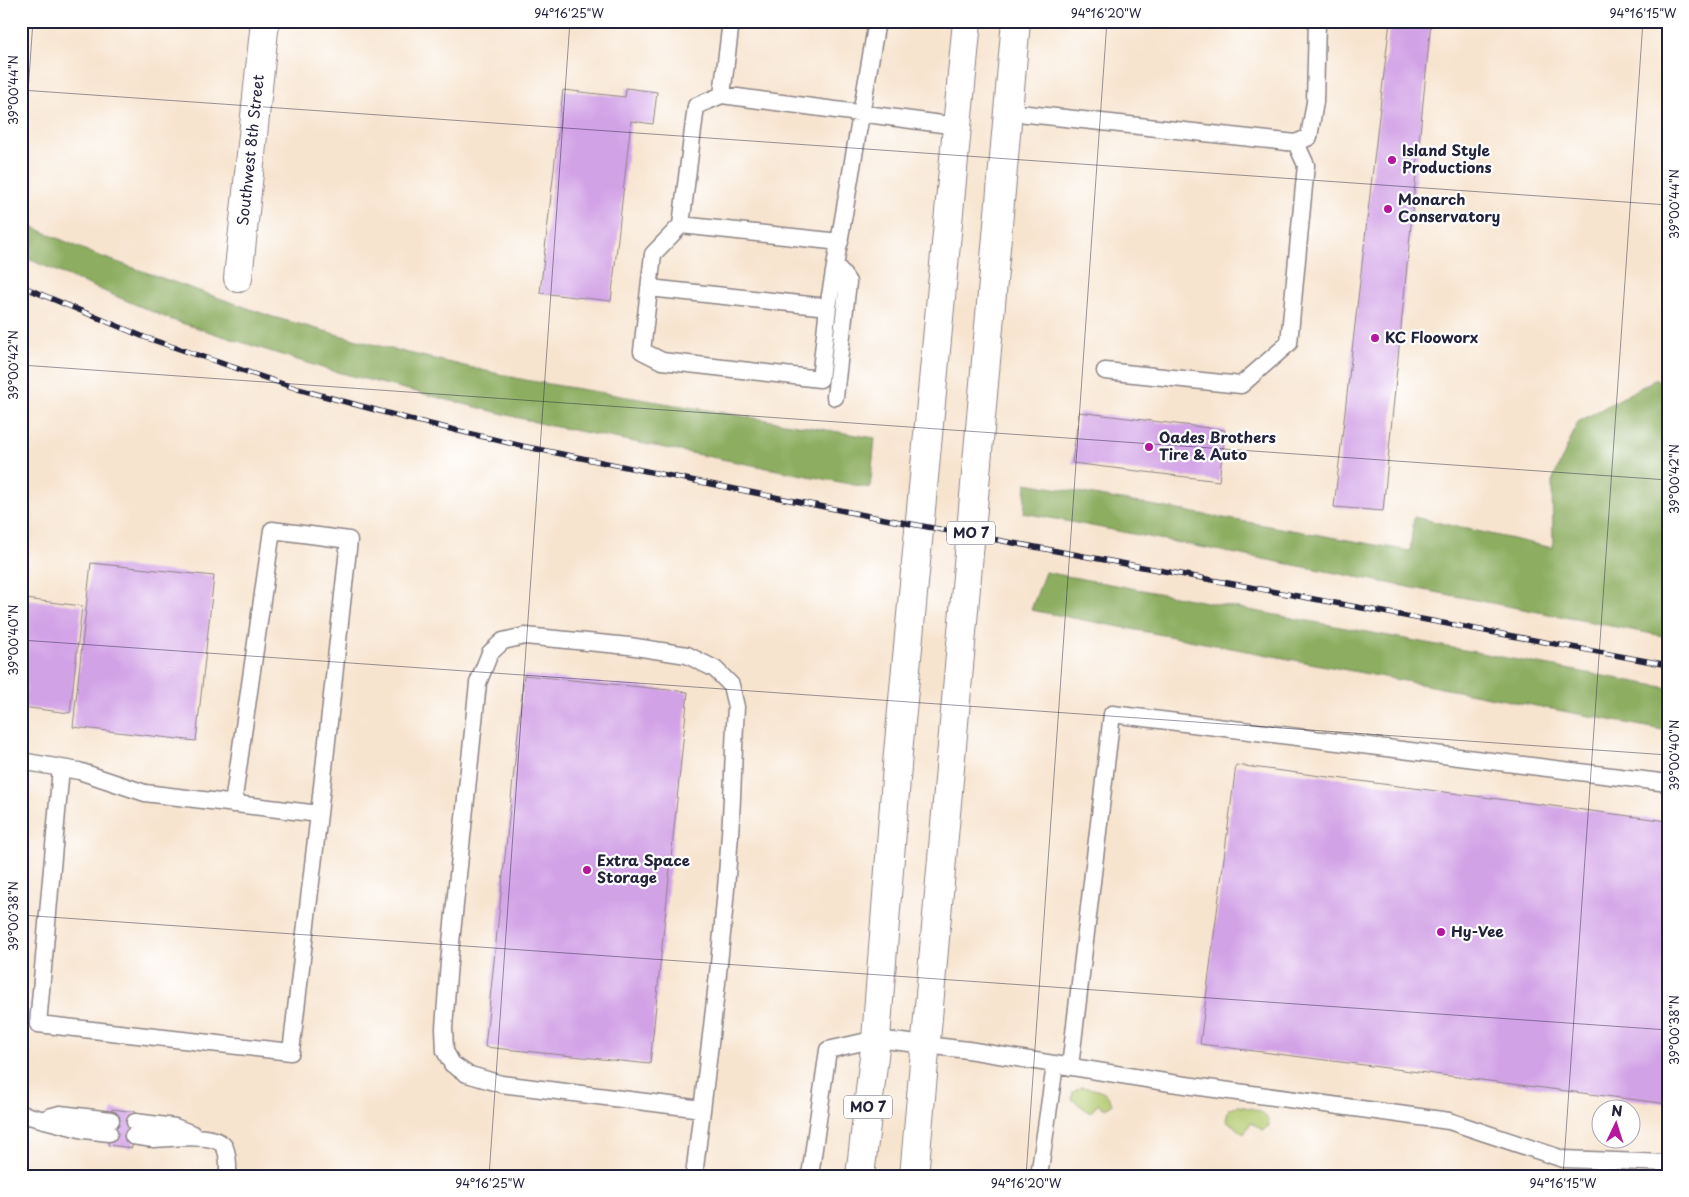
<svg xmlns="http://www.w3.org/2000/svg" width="1689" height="1197" viewBox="0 0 1689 1197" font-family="'Playpen Sans',sans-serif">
<rect width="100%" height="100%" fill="#fff"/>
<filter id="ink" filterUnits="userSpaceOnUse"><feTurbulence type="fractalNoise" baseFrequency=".02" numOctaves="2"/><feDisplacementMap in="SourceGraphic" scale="10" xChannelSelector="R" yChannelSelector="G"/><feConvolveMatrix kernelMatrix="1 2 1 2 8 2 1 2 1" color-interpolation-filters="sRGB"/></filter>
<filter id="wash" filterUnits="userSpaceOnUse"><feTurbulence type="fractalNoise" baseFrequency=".0096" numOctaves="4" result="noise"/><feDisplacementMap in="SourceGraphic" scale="20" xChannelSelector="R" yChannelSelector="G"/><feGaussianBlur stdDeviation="1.12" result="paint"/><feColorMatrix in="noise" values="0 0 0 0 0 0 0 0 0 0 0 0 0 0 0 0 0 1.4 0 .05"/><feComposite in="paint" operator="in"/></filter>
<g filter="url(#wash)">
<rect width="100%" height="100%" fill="#f7e4cf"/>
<!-- green -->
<path fill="#b2c96d" stroke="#6a7654" d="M 1081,1087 C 1094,1089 1109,1090 1112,1105 L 1105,1109 L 1098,1104 L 1090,1113 L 1072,1099 L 1073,1092 Z
M 1238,1106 C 1250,1108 1269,1110 1269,1126 L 1262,1130 L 1251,1122 L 1244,1134 L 1226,1120 L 1229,1108 Z"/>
<!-- forest -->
<path fill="#8dad60" stroke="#58684e" d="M 21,222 L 94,254 L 273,317 L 387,348 L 525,380 L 875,438 L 870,488 L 547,425 L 329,370 L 172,320 L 21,256 Z
M 1656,379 L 1668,389 L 1668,637 L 1024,513 L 1026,483 L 1410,551 L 1414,517 L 1553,548 L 1552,482 L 1578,422 Z
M 1045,572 L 1668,688 L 1668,731 L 1031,610 Z"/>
<g id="blocks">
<!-- building -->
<path fill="#d2a2e6" d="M 1390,21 L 1431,21 L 1383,511 L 1334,507 Z
M 626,88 L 657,92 L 653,124 L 631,121 L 611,301 L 540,293 L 563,90 L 625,97 Z
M 1079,412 L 1225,430 L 1219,481 L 1072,463 Z
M 91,563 L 214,576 L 196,741 L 73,727 Z
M 25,599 L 82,606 L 70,713 L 21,707 L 21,632 Z
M 524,675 L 688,692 L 650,1064 L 485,1047 Z
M 1236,765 L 1668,821 L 1668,1104 L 1200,1044 Z
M 112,1109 L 136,1112 L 132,1148 L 108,1145 Z"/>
</g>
</g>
<g filter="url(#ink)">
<use href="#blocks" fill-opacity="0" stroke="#8c8385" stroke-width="1"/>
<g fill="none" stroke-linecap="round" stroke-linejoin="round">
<defs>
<path id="service" d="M 722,95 L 731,21
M 1009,112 L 1296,143 L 1309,137 L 1315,102 L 1317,21
M 681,225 L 840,242
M 649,288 L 828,307 L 820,379 L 662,361 L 642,351 L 653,254 L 681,225 L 696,106 L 722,95 L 957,126
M 828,307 L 877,21
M 1105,371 L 1241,385 L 1289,343 L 1306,165 L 1296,143
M 835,397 L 848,282 L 836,265
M 21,761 L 79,771 L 145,793 L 319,814 L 349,540 L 272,530 L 233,804
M 61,768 L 38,1024 L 291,1052 L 319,814
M 1070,1067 L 1112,714 L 1668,783
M 21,1114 L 84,1130 L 109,1133
M 49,1117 L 60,1114 L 111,1120
M 135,1122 L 175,1127 L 193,1134
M 133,1136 C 140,1137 147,1138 153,1139 C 169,1139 217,1131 225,1148 C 229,1157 228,1167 228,1176
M 694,1176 C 707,1067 722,957 729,847 C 733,801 733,754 736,707 L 731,685 L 715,669 L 687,655 L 629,646 L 525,636 L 503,641 L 490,653 L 478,683 L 449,962 L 444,1028 L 445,1051 L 452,1064 L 467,1074 L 501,1084 L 702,1109
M 810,1176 L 828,1050 L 876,1039 L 968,1050 L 1171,1083 L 1449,1121 L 1563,1159 L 1668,1163
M 1039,1176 L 1055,1065"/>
<path id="minor" d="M 238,278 L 265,21"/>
<path id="primary" d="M 860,1176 L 876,1039 L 898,753 L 967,21
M 914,1176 L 1016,21"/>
</defs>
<!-- service casing -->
<use href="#service" stroke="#8c8385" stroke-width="19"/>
<!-- minor casing -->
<use href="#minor" stroke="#8c8385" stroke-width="30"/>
<!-- primary casing -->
<use href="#primary" stroke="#8c8385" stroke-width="30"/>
<!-- service -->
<use href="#service" stroke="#fff" stroke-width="16"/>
<!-- minor -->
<use href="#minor" stroke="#fff" stroke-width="28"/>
<!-- primary -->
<use href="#primary" stroke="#fff" stroke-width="28"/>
<defs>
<path id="rail" d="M 21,286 L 144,337 L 298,389 L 409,419 L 522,446 L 874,517 L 1668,665"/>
</defs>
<!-- rail casing -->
<use href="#rail" stroke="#22223b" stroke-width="5.5"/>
<!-- rail -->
<use href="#rail" stroke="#fff" stroke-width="4" stroke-dasharray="11" stroke-linecap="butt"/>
</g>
</g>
<!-- ticks -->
<path fill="none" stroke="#22223b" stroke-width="1" stroke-opacity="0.45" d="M 21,90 L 1668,205M 21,191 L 33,21M 21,365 L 1668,480M 21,640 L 1668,755M 21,915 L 1668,1030M 489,1176 L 570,21M 1026,1176 L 1107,21M 1563,1176 L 1643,21"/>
<!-- markers -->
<g fill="#b5179e" stroke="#fff" stroke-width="2">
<circle cx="1392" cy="160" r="5"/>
<circle cx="1388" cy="209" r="5"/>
<circle cx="1375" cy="338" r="5"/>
<circle cx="1149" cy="447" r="5"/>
<circle cx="587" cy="870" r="5"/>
<circle cx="1441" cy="932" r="5"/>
</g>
<g text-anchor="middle" stroke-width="4.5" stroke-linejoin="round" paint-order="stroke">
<!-- shield labels -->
<g fill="#fff" stroke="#646476" stroke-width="1">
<rect x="947" y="521.5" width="48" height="23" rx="4"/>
<rect x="844" y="1095.5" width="48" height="23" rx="4"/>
</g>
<g font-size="14" font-weight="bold" fill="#22223b">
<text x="971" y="538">MO 7</text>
<text x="868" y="1112">MO 7</text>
</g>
<!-- street labels -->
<g font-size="15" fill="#22223b" stroke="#fff">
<text transform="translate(251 150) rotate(-84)" y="5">Southwest 8th Street</text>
</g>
<!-- poi labels -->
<g font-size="15" font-weight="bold" fill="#22223b" stroke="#fff" text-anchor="start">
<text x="1402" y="156">Island Style<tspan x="1402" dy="17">Productions</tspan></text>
<text x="1398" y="205">Monarch<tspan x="1398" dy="17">Conservatory</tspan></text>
<text x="1385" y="343">KC Flooworx</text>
<text x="1159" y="443">Oades Brothers<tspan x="1159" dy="17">Tire &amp; Auto</tspan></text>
<text x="597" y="866">Extra Space<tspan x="597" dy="17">Storage</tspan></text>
<text x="1451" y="937">Hy-Vee</text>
</g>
</g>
<!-- margin -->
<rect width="1689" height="1197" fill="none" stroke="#fff" stroke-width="55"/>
<!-- north arrow -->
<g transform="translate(1616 1124) rotate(4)"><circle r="24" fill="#ffffff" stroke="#a7a7b1"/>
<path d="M0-4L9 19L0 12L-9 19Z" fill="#b5179e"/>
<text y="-8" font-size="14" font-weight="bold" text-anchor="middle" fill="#22223b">N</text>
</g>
<rect x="28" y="28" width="1634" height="1142" fill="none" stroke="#22223b" stroke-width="2"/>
<g font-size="12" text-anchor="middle" fill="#22223b">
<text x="569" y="18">94°16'25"W</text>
<text x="1106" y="18">94°16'20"W</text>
<text x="1643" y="18">94°16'15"W</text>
<text transform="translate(14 90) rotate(-90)" y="4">39°00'44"N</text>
<text transform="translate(1675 204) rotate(-90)" y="4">39°00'44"N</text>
<text transform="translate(14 365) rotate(-90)" y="4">39°00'42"N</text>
<text transform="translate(1675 479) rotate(-90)" y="4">39°00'42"N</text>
<text transform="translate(14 640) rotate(-90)" y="4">39°00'40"N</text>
<text transform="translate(1675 755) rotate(-90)" y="4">39°00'40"N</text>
<text transform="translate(14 916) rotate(-90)" y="4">39°00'38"N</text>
<text transform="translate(1675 1030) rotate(-90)" y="4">39°00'38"N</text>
<text x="490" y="1188">94°16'25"W</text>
<text x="1026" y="1188">94°16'20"W</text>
<text x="1563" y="1188">94°16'15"W</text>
</g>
</svg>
